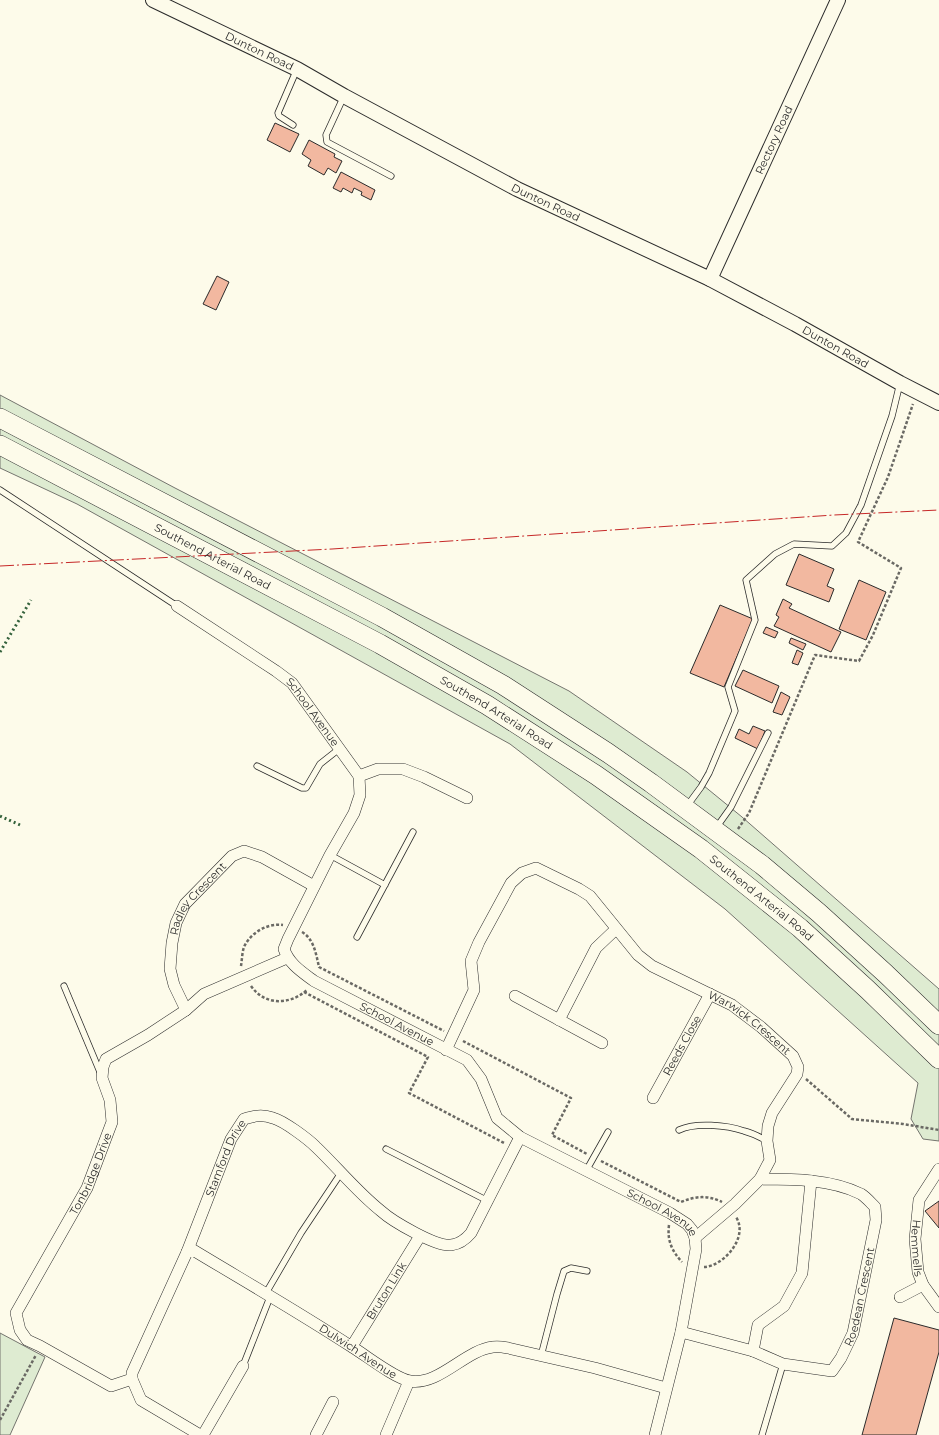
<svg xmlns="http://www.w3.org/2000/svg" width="939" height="1435" viewBox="0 0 939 1435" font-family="Montserrat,sans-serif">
<rect width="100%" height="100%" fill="#fdfbea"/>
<!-- green -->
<path fill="#deebd1" stroke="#74746e" d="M 0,395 L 175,488 L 569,691 L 687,772 L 742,817 L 939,989 L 939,1141 L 923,1139 L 911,1119 L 918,1083 L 725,909 L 510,744 L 77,504 L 0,468 Z
M 0,1333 L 45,1357 L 10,1435 L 0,1435 Z"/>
<!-- building -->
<path fill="#f2b8a0" stroke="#2b2b2b" d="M 275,123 L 299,134 L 290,152 L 267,140 Z
M 309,140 L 335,154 L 334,157 L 342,161 L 336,173 L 328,168 L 324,175 L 308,166 L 311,160 L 302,154 Z
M 341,172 L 375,190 L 371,200 L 361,195 L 362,192 L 354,188 L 352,193 L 343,188 L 341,192 L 333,188 Z
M 217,276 L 229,282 L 216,310 L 203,304 Z
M 799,554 L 834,569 L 827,586 L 834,589 L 829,602 L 786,585 Z
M 859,580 L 886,592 L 866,640 L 839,629 Z
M 783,599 L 792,604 L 789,608 L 841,632 L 831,652 L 774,626 L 779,617 L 776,615 Z
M 720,605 L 753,619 L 724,687 L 690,673 Z
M 766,627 L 778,632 L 775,638 L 763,633 Z
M 791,638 L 806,644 L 803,650 L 789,643 Z
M 797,650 L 803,653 L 798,665 L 792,663 Z
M 743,670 L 779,686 L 772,703 L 735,686 Z
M 781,692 L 790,697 L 782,715 L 773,712 Z
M 753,726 L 765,731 L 758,749 L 735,738 L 739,729 L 749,734 Z
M 939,1201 L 939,1228 L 925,1211 Z
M 894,1318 L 939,1330 L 939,1352 L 916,1435 L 862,1435 Z"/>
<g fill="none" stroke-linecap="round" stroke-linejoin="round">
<defs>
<path id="service" d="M 344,96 L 326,135 L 327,142 L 391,176
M 293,125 L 279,116 L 278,113 L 297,69
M 0,490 L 177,606
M 257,766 L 302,788 L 306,788 L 320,764 L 339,749
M 687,806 L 701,787 L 709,773 L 735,711 L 728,687 L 755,620 L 746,580 L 775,554 L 794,544 L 832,546 L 846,533 L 861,505 L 892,416 L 900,383
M 716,828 L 731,807 L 768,733
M 330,855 L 385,885
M 357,937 L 413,832
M 64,986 L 100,1072
M 679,1130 C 695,1122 727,1125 744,1131 C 752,1133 760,1137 767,1141
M 386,1149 L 488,1201
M 586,1171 L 608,1132
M 266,1293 L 301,1233 L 341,1173
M 541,1356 L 557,1294 L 564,1271 L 571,1268 L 587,1271
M 243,1366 L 270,1297
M 762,1435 L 783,1364"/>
<g id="minor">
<path id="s1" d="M 177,606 L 276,671 L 292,683 L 359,776 L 360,795 L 354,813 L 330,855 L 288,939 L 284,949 C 289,964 302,972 314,981 L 467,1060 L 481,1079 L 497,1118 L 520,1137 L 670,1213 L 687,1224 L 692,1230 L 695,1238 L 696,1249 L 681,1332 L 655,1435"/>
<path d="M 359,776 L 378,769 L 403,769 L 424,777 L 467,798"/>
<path d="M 515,996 L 602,1043"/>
<path id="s2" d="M 186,1010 L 174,985 L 170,969 L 172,943 L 176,923 L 185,904 L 232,856 L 244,851 L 262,857 L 314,886"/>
<path d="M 559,1020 L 596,948 L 616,929"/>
<path id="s3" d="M 446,1050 L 474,990 L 471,961 L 479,942 L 511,883 L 522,873 L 536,868 L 579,889 L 590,896 L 638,955 L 652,966 L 732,1005 L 761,1027 L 793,1056 L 798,1067 L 797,1074 L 772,1113 L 768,1126 L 767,1141 L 770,1160 L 760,1179"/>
<path id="s4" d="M 653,1098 L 710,994"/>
<path id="s5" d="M 939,1169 L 919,1200 L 915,1239 L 918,1272 L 923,1285 L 939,1307"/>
<path id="s6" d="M 187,1252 L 193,1250 C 246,1282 300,1313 352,1347 C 367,1356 394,1378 410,1381 C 439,1386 465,1350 493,1347 C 498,1346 503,1347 508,1348 L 595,1368 L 666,1388"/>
<path d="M 900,1297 L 923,1285"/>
<path id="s7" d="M 681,1332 L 753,1351 L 783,1364 L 832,1371 L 841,1358 L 853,1333 L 876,1220 L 875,1207 C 871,1203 866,1197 861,1194 C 831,1179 793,1179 760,1179 L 735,1204 L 695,1238"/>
<path id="s8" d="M 352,1346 L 420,1236"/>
<path d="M 753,1351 L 758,1325 L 784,1306 L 802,1273 L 811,1181"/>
<path id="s9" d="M 132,1379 L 111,1386 L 40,1346 L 27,1340 L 20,1330 L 16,1313 L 87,1188 L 112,1122 L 110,1100 L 102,1078 L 103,1067 L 106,1059 L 148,1035 L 186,1010 L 204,994 L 287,958"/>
<path id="s10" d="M 200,1435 L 141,1400 L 132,1379 L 132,1373 L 187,1252 L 231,1139 L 244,1119 C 254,1116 262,1114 273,1118 C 284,1121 308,1139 316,1147 C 338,1168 357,1192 381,1211 C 392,1221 436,1247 451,1245 C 460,1244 466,1239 471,1233 L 520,1137"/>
<path d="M 203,1435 L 243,1366"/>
<path d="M 316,1435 L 333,1402"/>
<path d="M 386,1435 L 409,1381"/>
</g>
<g id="tertiary">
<path id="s11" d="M 153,0 L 297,69 L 344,96 L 517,189 L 710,279 L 795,324 L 900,383 L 939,403"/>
<path id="s12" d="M 710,279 L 838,0"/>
</g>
<g id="trunk">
<path d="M 0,418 L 382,617 L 503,685 L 608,753 L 651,783 L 762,865 L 819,913 L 886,974 L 939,1025"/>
<path id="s13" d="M 0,445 L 380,644 L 487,705 L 596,775 L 701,849 L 800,928 L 868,990 L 939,1059"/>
</g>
</defs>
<!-- service casing -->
<use href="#service" stroke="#2b2b2b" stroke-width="7"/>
<!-- minor casing -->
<use href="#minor" stroke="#2b2b2b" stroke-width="12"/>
<!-- tertiary casing -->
<use href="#tertiary" stroke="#2b2b2b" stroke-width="16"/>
<!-- trunk casing -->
<use href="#trunk" stroke="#2b2b2b" stroke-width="20"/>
<!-- path -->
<path stroke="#6a6964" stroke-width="2.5" stroke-dasharray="3 2" stroke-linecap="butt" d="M 738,829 L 749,813 L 815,655 L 859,661 L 873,635 L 901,568 L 858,542 L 888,477 L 913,404
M 302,932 C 314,939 316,954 319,967 L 444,1031
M 241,966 C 242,960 242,953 244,947 C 251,932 268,923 283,925
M 251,986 C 265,1006 290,1005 307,990
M 304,992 L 428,1057 L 409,1093 L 504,1143
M 463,1041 L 571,1098 L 552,1135 L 587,1154
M 806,1079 L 852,1119 L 903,1124 L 939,1130
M 601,1161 L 681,1202 C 695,1196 708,1195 722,1202
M 669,1225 C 667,1241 672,1251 682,1262
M 704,1267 C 724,1266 749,1237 736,1217
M 0,1420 L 36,1355"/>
<!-- service -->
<use href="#service" stroke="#fdfbea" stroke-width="5.5"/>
<!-- minor -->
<use href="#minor" stroke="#fdfbea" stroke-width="11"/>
<!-- tertiary -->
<use href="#tertiary" stroke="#fdfbea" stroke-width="14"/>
<!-- trunk -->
<use href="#trunk" stroke="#fdfbea" stroke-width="19"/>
<!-- hedge -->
<path stroke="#34623c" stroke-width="3" stroke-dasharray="2 3" stroke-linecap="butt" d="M 0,652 L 31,600
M 0,816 L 20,825"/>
<!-- power -->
<path stroke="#c62828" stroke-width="1" stroke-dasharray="14 3 2 3" stroke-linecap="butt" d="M 0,566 L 332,549 L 834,515 L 939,510"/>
</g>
<g text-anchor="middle" stroke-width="3" stroke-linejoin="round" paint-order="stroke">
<!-- street labels -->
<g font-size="11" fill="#2b2b2b" stroke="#fdfbea">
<text dy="4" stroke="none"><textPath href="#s11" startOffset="118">Dunton Road</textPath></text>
<text dy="4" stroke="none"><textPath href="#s12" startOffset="153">Rectory Road</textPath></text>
<text dy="4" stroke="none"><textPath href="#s11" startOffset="442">Dunton Road</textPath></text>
<text dy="4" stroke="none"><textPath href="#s11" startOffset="766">Dunton Road</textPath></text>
<text dy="4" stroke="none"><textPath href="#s13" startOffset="240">Southend Arterial Road</textPath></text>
<text dy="4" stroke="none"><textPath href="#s13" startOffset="564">Southend Arterial Road</textPath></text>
<text dy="4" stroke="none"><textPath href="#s1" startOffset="174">School Avenue</textPath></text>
<text dy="4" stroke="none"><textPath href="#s13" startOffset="888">Southend Arterial Road</textPath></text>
<text dy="4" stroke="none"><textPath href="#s2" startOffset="123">Radley Crescent</textPath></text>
<text dy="4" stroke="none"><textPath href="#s1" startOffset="582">School Avenue</textPath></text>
<text dy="4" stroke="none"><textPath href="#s3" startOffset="481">Warwick Crescent</textPath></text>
<text dy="4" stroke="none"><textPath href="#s4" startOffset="60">Reeds Close</textPath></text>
<text dy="4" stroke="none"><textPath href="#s10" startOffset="332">Stamford Drive</textPath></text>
<text dy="4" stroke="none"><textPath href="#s9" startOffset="306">Tonbridge Drive</textPath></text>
<text dy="4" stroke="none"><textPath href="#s1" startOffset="918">School Avenue</textPath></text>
<text dy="4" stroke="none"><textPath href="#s5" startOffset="85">Hemmells</textPath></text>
<text dy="4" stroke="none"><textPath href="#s8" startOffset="65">Bruton Link</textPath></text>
<text dy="4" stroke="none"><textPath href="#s7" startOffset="237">Roedean Crescent</textPath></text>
<text dy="4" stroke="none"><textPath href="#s6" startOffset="200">Dulwich Avenue</textPath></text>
</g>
</g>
</svg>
